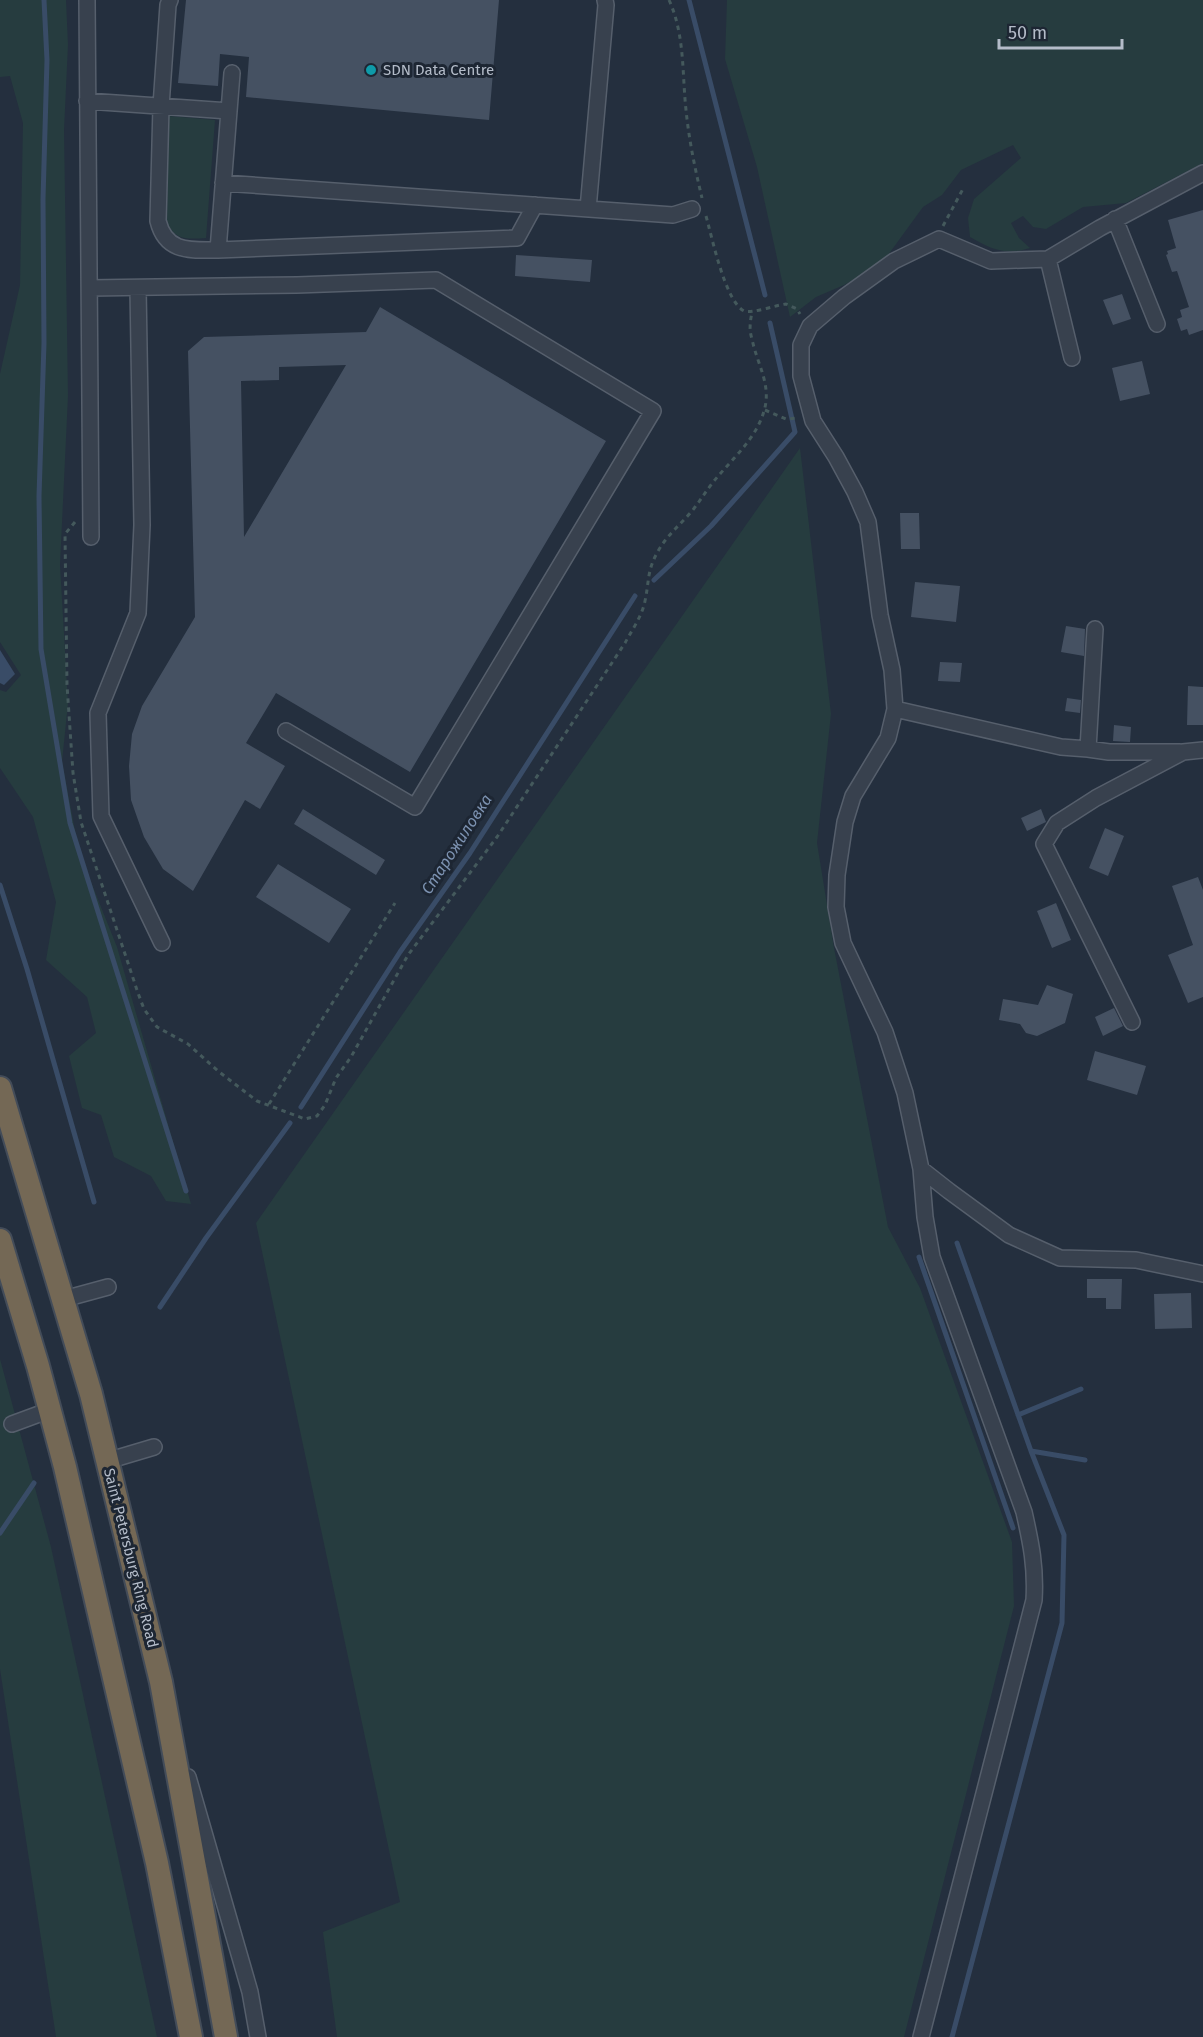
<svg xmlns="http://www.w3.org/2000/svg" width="1203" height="2037" viewBox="0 0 1203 2037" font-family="'Fira Sans',sans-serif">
<rect width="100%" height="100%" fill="#242f3e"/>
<!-- green -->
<path fill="#263c3f" d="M 0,0 L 66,0 L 68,45 L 64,130 L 68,396 L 60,565 L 68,703 L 62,762 L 79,852 L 117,947 L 191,1204 L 166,1201 L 151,1176 L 114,1157 L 101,1115 L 82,1108 L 69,1056 L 96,1033 L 87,997 L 46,960 L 56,902 L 33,817 L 0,768 L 0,690 L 6,692 L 21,675 L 0,642 L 0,374 L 20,285 L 23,123 L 10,76 L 0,77 Z
M 727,0 L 1203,0 L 1203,163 L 1126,203 L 1083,207 L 1046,229 L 1033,227 L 1023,216 L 1011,223 L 1019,238 L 1030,248 C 1005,256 991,249 970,237 L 968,218 L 974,199 L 1021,158 L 1013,145 L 961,170 L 942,195 L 923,207 L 888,255 L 866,273 L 844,285 L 816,297 L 790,317 L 757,167 L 725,59 Z
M 168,116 L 215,120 L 206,238 C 189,239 175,241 167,223 Z
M 800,448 L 831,714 L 817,843 L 834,948 L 888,1227 L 920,1288 L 1012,1542 L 1014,1606 L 904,2037 L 337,2037 L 323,1932 L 400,1902 L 256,1223 Z
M 0,1359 L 51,1547 L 157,2037 L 56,2037 L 0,1669 Z"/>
<!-- water -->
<path fill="#394c67" d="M 0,650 L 15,674 L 4,685 L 0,683 Z"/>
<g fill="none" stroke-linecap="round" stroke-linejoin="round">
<!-- stream -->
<path stroke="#394c67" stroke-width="5" d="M 44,0 L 47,60 L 43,199 L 44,343 L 39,496 L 41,649 L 70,823 L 186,1191
M 689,0 L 765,295
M 654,580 L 711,526 L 795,432 L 770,323
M 0,885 L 27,969 L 94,1202
M 301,1107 L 400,952 L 470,853 L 635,596
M 919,1257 L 1013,1528
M 160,1307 L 206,1238 L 290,1123
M 1018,1415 L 1081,1389
M 1031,1451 L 1085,1460
M 0,1533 L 34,1483
M 952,2037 L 1062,1623 L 1064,1535 L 1031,1451 L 957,1243"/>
</g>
<!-- building -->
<path fill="#455162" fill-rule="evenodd" d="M 186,0 L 499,0 L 489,120 L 246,97 L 249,57 L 220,54 L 218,86 L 178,83 Z
M 1203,210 L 1203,330 L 1189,335 L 1187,329 L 1181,331 L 1177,319 L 1182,317 L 1180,310 L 1189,307 L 1177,271 L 1172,272 L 1166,255 L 1168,254 L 1167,251 L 1176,248 L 1168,220 Z
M 516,255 L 592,260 L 590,282 L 515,276 Z
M 1122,294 L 1131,319 L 1113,325 L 1103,300 Z
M 380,307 L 606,441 L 410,772 L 276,693 L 246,743 L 285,766 L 260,809 L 245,800 L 193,891 L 163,869 L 144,837 L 131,800 L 129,766 L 132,734 L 142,706 L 195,617 L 188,351 L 204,337 L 366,332 ZM 346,365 L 244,537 L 241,381 L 279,380 L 279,367 Z
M 1142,361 L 1150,394 L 1120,401 L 1112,368 Z
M 900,513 L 919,513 L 920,549 L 901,549 Z
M 915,582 L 960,586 L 956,622 L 911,617 Z
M 1066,626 L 1085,629 L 1084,656 L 1061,652 Z
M 940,662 L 962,663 L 960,682 L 938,681 Z
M 1188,686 L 1203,687 L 1203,725 L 1187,725 Z
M 1067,698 L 1081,700 L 1080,713 L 1065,711 Z
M 1114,725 L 1131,727 L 1130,742 L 1113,741 Z
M 303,809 L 385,860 L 376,875 L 294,824 Z
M 1041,809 L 1046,822 L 1027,831 L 1021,818 Z
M 1105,828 L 1124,836 L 1108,876 L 1089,868 Z
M 278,864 L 351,909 L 329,943 L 256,897 Z
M 1198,877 L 1203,890 L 1203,997 L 1188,1003 L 1168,955 L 1193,945 L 1172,886 Z
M 1056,903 L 1071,940 L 1052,948 L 1037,911 Z
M 1047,985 L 1073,994 L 1065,1023 L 1037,1036 L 1026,1033 L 1020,1024 L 999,1020 L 1003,999 L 1038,1005 Z
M 1114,1008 L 1123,1026 L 1103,1036 L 1095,1017 Z
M 1095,1051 L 1146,1066 L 1137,1095 L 1087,1080 Z
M 1087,1279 L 1122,1279 L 1121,1309 L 1106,1309 L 1106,1298 L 1087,1298 Z
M 1191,1293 L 1192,1328 L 1155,1329 L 1154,1294 Z"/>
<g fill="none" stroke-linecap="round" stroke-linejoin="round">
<defs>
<path id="minor" d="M 87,0 L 91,537
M 170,0 L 168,5 L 161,106 L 158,221 C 166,253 190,250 218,250 L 517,238 L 535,205
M 87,101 L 229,111
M 223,183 L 673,215 L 692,209
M 588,209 L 606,5 L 605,0
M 1115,219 L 1157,324
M 218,250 L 232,73
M 1048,259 L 1072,358
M 90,288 L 297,285 L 436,280 L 653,411 L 415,807 L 286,731
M 138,288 L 142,525 L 138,613 L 98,713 L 101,816 L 162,943
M 1095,629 L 1088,749 L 1109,752 L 1180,752
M 895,709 L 1061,747 L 1088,749
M 1132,1022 L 1044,844 L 1057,823 L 1096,798 L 1183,752 L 1203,750
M 921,1169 L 949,1191 L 1009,1235 L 1060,1258 L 1136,1260 L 1203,1274
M 64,1299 L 108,1287
M 12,1424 L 50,1410
M 107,1461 L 154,1447
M 188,1777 L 250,1992 L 258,2037
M 921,2037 L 1034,1600 C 1036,1567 1031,1543 1024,1512 L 932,1257 L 925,1217 L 921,1169 L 905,1093 L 885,1032 L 843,943 L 836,907 L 837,875 L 845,822 L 853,796 L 888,738 L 895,709 L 892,670 L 880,615 L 868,522 L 855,492 L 836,457 L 813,421 L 801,376 L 801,345 L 810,326 L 844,297 L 894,261 L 939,239 L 991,261 L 1048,259 L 1100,228 L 1203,173"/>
<path id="highway" d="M 0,1088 L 91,1394 L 161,1682 L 226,2037
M 0,1240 L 38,1366 L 65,1467 L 157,1863 L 191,2037"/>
</defs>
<!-- minor casing -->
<use href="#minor" stroke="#565f6c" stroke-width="18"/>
<!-- highway casing -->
<use href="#highway" stroke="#434c59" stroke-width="26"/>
<!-- path -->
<path stroke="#44595c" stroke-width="3" stroke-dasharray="4.5 4.5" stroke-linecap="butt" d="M 669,0 C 685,35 682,73 686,110 C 689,140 695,169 702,198
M 706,216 C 712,237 725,301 744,311 C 752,314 776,305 786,304 L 797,309 L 800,314
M 943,226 L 964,187
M 765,410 L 786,419 L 798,418
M 75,522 L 65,534 L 67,685 L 73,773 L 81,822 L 138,993 L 144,1009 L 157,1027 L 188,1044 L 218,1071 L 257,1101 L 305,1119 L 317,1116 L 325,1105 L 336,1078 L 351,1057 L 408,955 L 497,837 L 625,643 C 632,630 642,616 645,601 C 649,583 647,571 657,553 C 666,536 680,525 692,511 C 700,501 706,491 714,481 C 732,459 756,439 764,411 C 772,385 757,364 752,339 C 749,330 750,322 752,312
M 269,1104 L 395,903"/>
<!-- minor -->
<use href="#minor" stroke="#38414e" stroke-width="15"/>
<!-- highway -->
<use href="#highway" stroke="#746855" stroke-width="22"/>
</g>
<!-- markers -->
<circle fill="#0f9aa8" stroke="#1d2633" stroke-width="2" cx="371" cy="70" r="6"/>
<g text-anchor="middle" stroke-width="6" stroke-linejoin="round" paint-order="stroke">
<!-- poi labels -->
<g font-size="15" fill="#b4bcc9" stroke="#1d2633" text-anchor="start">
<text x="383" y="75">SDN Data Centre</text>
</g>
<!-- street labels -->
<g font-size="15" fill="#b4bcc9" stroke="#1d2633">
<text transform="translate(131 1558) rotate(76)" y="5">Saint Petersburg Ring Road</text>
</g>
<!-- water labels -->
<g font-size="16" font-style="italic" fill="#7c92b1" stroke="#1d2633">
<text transform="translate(456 844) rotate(-57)" y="6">Старожиловка</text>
</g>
</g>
<!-- scale -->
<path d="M999 39v9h123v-9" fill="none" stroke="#b4bcc9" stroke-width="3"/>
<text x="1008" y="39" font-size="18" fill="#b4bcc9" stroke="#1d2633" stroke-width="4.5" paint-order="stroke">50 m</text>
</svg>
